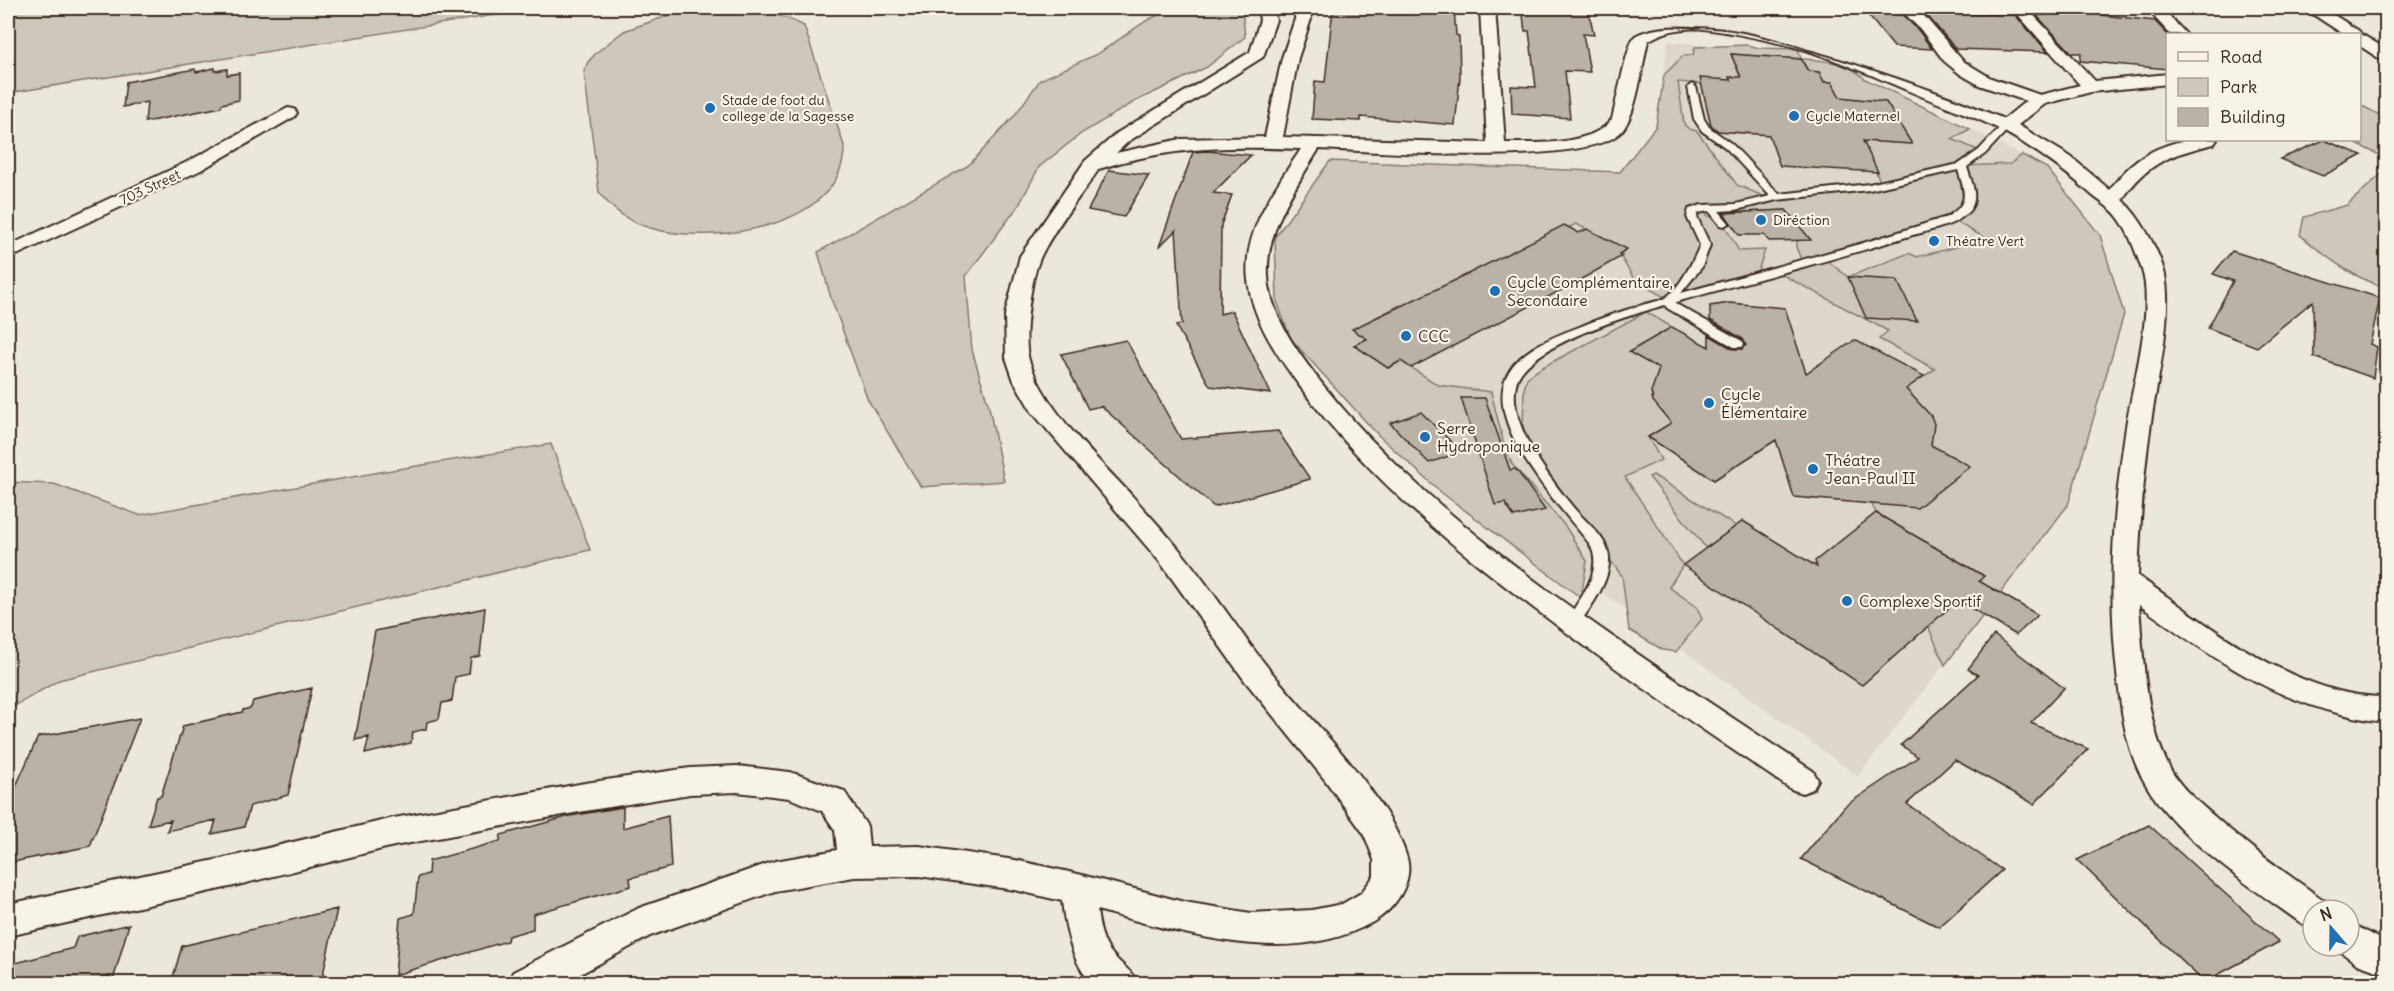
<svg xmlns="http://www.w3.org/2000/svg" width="2394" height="991" viewBox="0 0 2394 991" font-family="Delius,sans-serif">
<rect width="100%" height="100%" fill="#ece7dc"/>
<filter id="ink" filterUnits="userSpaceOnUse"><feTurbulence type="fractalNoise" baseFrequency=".0167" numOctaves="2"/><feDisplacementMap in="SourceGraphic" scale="12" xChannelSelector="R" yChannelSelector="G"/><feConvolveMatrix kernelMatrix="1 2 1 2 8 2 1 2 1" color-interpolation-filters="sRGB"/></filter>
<g filter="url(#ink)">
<!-- built -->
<path fill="#ddd7cc" d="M 1668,41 L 1824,60 L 1950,118 L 2047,168 L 2100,235 L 2124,314 L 2068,505 L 1858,776 L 1455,487 L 1295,326 L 1300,209 L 1330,161 L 1620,172 L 1657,126 Z"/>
<!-- green -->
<path fill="#cec8bc" stroke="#84796d" stroke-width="1.5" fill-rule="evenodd" d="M 8,8 L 539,8 L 8,93 Z
M 718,8 C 750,8 775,11 804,26 L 844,146 C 845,228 711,246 650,228 C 629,222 612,210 599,192 L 584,71 L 588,62 L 597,52 L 624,31 L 667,16 Z
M 1172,8 L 1242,8 L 1245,37 L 1207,67 L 1134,102 L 1082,133 L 1039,167 L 1019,205 L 966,276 L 972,350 L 989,407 L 1004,481 L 921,487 L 868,400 L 831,298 L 818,252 L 969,165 L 1015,115 L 1040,80 L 1099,53 L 1146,21 Z
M 1748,45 L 1759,48 L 1798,49 L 1801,59 C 1824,60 1849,62 1865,79 L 1970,129 L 1952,139 L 1982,152 L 1964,166 L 2010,164 L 2022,155 L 2047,168 L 2100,235 L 2124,314 L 2068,505 L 1945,665 L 1928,626 L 1984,576 L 1876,513 L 1848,454 L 1923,456 C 1941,412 1934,418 1897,394 L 1935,369 L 1879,339 L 1888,331 L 1775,271 L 1802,262 L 1796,247 L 1801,228 L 1786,210 L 1723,213 L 1717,208 L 1698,209 L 1726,228 L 1739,251 L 1765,250 L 1756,277 L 1670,300 L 1635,281 L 1619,254 L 1626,249 L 1576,224 L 1405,309 L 1400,305 L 1353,329 L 1367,339 L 1354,345 L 1388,368 L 1401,361 L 1438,385 L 1491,392 L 1504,445 L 1512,464 L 1565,526 L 1587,561 L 1581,598 L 1442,493 L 1379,436 L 1291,339 L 1277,302 L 1275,237 L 1330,161 L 1620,172 L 1656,126 L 1664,75 L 1683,56 L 1693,55 L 1695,47 ZM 1731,54 L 1801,59 L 1808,71 L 1819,72 L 1824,82 L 1832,82 L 1840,99 L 1911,144 L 1863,141 L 1881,184 L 1770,199 L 1737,185 L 1697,131 L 1689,129 L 1684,124 L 1678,82 L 1702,84 L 1742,81 ZM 1951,219 L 1987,239 L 1917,257 L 1909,253 L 1848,277 L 1823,257 Z
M 2360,105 L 2386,118 L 2386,158 L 2348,140 L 2360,140 Z
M 2386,170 L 2386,288 C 2353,278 2326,257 2300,235 L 2304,217 L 2347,205 Z
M 1646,312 L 1672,327 L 1629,352 L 1654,366 L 1667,359 C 1665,365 1664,373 1660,378 C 1653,387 1650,389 1653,401 L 1685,424 L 1669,425 L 1648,437 L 1661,460 L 1625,477 L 1683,565 L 1669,587 L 1697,607 L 1702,619 L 1676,652 L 1663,650 L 1629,630 L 1622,576 L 1544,470 L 1523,430 L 1524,390 L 1527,378 L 1541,368 Z
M 551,444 L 590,550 L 59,680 L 8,710 L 8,482 L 54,484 L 139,515 L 380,472 Z
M 1653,475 L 1736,526 L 1706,548 L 1649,477 Z"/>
<!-- building -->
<path fill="#bab2a7" stroke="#3b2a1e" stroke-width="1.5" d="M 1333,8 L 1407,14 L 1407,8 L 1454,8 L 1456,35 L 1459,36 L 1460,78 L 1455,125 L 1361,117 L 1361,121 L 1312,119 L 1315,81 L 1325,82 Z
M 1522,8 L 1588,8 L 1594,35 L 1583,34 L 1590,72 L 1565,71 L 1570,118 L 1512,114 L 1511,86 L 1536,87 L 1529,31 L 1525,31 Z
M 1864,10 L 1899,11 L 1919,31 L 1932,49 L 1894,47 Z
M 1924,12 L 2015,15 L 2048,52 L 1956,49 Z
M 2084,13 L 2155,21 L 2168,35 L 2168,69 L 2080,61 L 2081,53 L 2072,53 L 2036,15 Z
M 1731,54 L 1801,59 L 1808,71 L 1819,72 L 1824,82 L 1832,82 L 1840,97 L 1886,102 L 1912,144 L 1863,141 L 1878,172 L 1780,166 L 1769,135 L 1718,131 L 1711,125 L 1700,78 L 1731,80 L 1729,77 L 1741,77 Z
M 215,68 L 215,71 L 227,69 L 227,75 L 239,73 L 239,100 L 222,104 L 221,107 L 145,122 L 147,102 L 123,107 L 126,82 L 195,69 L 196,72 Z
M 2324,140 L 2362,155 L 2323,176 L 2280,159 Z
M 1207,151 L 1251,155 L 1213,193 L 1232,195 L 1221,225 L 1220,314 L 1232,311 L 1271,394 L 1210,386 L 1176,326 L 1182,324 L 1176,230 L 1159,247 L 1193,152 Z
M 1109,170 L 1149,175 L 1124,217 L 1088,210 Z
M 1786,210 L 1811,240 L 1769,241 L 1764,235 L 1739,235 L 1724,213 Z
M 1564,225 L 1579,233 L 1587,229 L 1627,249 L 1619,254 L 1622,256 L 1571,285 L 1411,368 L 1401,361 L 1388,368 L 1354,345 L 1367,339 L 1352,329 L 1460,278 Z
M 2232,251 L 2380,298 L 2370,344 L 2377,347 L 2373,378 L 2314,357 L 2313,301 L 2257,347 L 2208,328 L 2233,281 L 2213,274 Z
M 1848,277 L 1897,280 L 1917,321 L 1866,318 Z
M 1730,303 L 1785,308 L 1806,373 L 1855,340 L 1924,376 L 1906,389 L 1931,416 L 1934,424 L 1931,445 L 1970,466 L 1917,508 L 1794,497 L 1776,440 L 1714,480 L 1648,437 L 1671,423 L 1653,401 L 1651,392 L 1659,369 L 1629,352 L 1672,327 L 1709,347 L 1709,335 L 1733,349 L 1742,349 L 1746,345 L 1743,339 L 1710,320 L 1710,306 Z
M 1126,340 L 1181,439 L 1278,431 L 1310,479 L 1214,507 L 1101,406 L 1088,409 L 1061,354 Z
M 1461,398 L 1485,398 L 1510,470 L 1516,469 L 1545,510 L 1514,517 L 1505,503 L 1495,505 Z
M 1421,412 L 1461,452 L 1429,463 L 1390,423 Z
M 1876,513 L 1984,576 L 1979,581 L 2038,615 L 2016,635 L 1958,600 L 1862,685 L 1683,565 L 1743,521 L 1817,567 L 1815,561 Z
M 485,608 L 480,656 L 471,658 L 469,674 L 455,677 L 452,701 L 442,703 L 439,719 L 427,722 L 426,729 L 413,732 L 411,743 L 365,754 L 369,737 L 355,740 L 375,631 Z
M 1994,635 L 2064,688 L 2031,723 L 2088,749 L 2034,804 L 1955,760 L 1907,804 L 2002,870 L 1939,927 L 1801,859 L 1845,806 L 1918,757 L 1901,745 L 1978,675 L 1968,669 Z
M 312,688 L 288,795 L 250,806 L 244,827 L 212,834 L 216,820 L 167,831 L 171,820 L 148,825 L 157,797 L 161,796 L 183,726 L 242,712 L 243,710 L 251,708 L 253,701 Z
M 140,718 L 90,846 L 8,863 L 8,804 L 38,737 Z
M 623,807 L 623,828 L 668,816 L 671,867 L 630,878 L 631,886 L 533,914 L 533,929 L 508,936 L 507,941 L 395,975 L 400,918 L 414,914 L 418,877 L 428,874 L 429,861 L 500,841 L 501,835 L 570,816 Z
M 2149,825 L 2279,942 L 2204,982 L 2077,860 Z
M 337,909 L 321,984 L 171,984 L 182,946 Z
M 129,924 L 112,984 L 8,984 L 8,965 L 73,948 L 77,937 Z"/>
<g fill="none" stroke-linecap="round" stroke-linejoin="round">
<defs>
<path id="service" d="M 1692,84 L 1696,87 L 1704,119 L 1709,127 L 1732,144 L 1779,194 L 1869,184 L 1959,164 L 1979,150 L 2003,124 L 2011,126 L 1985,154 L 1967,167 C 1971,181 1980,198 1969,211 C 1956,227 1925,231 1906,237 C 1830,261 1753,280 1676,302 L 1676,304 L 1742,341 L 1744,344 L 1742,347 L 1734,347 L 1667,308 L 1665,305 C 1631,315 1524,346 1516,384 C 1507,424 1549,477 1572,506 C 1584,521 1607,536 1609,557 C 1611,581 1590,608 1577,627 L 1567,627 L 1565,623 C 1578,600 1606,571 1589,543 C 1561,507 1477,420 1510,370 C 1524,348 1555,336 1579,327 C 1598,319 1619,312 1639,306 C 1647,303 1658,302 1665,298 C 1679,289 1694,260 1700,245 L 1687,217 L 1689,209 L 1702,205 L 1736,204 L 1770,196 L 1726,148 L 1702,131 L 1694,119 L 1688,87 ZM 1958,170 C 1965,193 1970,203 1947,217 L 1863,243 L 1681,293 L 1702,267 L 1710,245 L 1697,217 L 1698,213 L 1709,211 L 1720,225 L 1724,226 L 1729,223 L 1719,211 L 1736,210 L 1777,200 L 1869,190 Z"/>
<path id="minor" d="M 1258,8 L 1272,8 L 1276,20 L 1263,57 L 1129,141 L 1116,153 L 1181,139 L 1265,137 L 1282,58 L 1295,19 L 1296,8 L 1310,8 L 1311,19 L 1298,58 L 1283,137 L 1487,143 L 1480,8 L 1495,8 L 1505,143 C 1535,143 1593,146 1612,119 C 1616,105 1627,43 1635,36 C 1696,0 1935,90 2004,119 L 2026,101 L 1979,85 L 1960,74 L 1944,61 L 1921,30 L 1899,8 L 1915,8 L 1919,10 L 1963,61 L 1991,78 L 2040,95 L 2080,85 L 2012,8 L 2027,8 L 2095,81 L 2168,74 L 2168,84 L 2091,92 L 2045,104 L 2018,125 L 2071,157 L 2110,190 C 2134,153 2174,135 2217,140 L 2214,144 C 2172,154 2147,162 2122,200 C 2140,216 2160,252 2165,275 C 2173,319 2156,384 2150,430 C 2143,479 2140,527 2138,576 C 2208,625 2297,698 2386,697 L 2386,721 C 2371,722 2356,717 2341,714 C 2264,696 2202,650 2139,605 C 2143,658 2145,718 2169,767 C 2179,787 2199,803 2215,817 C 2250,848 2287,874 2325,901 L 2329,910 L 2313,910 L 2313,928 L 2301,923 C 2251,887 2175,837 2145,783 C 2127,752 2122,717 2118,682 C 2107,592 2113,509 2127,420 C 2134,381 2154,306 2142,270 C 2136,253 2129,231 2117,216 C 2111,208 2100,202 2092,195 C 2064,170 2034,148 2001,130 C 1974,116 1944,106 1916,94 C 1854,68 1708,0 1648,41 C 1642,65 1637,115 1621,132 C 1586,168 1374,151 1319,149 C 1295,188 1265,230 1268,277 C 1271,318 1299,354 1323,385 C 1389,467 1470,533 1554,595 C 1638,656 1726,714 1813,771 L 1818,780 L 1813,789 L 1802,793 L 1791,789 C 1704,731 1618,672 1535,609 C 1446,542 1362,472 1296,381 C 1275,352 1252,318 1248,280 C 1242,231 1276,187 1301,149 C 1229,146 1168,147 1099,169 C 1080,197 1057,224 1042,254 C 1031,275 1022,338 1029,360 C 1045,411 1099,459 1134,498 C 1149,515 1164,531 1178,548 C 1209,585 1235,626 1265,664 C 1308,719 1387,791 1407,858 C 1414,883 1394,910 1373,922 C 1290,969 1182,933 1097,910 C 1099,925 1102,943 1113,955 C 1122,966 1132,970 1138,984 L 1093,984 C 1072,965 1065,927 1062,901 L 1015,890 L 919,876 L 854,877 L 775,891 L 650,936 L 562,984 L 508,984 L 513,972 L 639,908 L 775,861 L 837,850 L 835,830 L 822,811 L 789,798 L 737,792 L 690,794 L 585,811 L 394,846 L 234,886 L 8,936 L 8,904 L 234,856 L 394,818 L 585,783 L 690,768 L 737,766 L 790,772 L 844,791 L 867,826 L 869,847 L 919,846 L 1015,860 L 1078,874 L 1184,902 L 1251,913 L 1312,910 L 1342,904 L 1361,893 L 1374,876 L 1374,860 L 1364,834 L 1325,780 L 1245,681 L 1160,562 L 1032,412 L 1014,381 L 1006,358 L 1005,315 L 1020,256 L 1085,161 L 1117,133 L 1250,52 L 1260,20 Z
M 2146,8 L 2162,8 L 2186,34 L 2170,34 Z
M 2306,8 L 2323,8 L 2359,31 L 2361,34 L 2386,49 L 2386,61 L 2380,59 L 2360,46 L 2360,34 L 2343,34 L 2308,11 Z
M 288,108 L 294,109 L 297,113 L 294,117 L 199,171 L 8,259 L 8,246 L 185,163 Z
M 2349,922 L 2386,942 L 2386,974 L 2357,964 L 2337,949 L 2335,946 L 2349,946 Z"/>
</defs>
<!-- service casing -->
<use href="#service" stroke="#3b2a1e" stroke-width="4"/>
<!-- minor casing -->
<use href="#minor" stroke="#3b2a1e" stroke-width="4"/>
<!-- service -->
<use href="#service" fill="#f7f3e8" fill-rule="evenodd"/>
<!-- minor -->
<use href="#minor" fill="#f7f3e8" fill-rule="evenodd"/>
</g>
</g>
<!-- markers -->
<g fill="#1f6fb2" stroke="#f7f3e8" stroke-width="2">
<circle cx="710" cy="108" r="6"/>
<circle cx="1794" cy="116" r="6"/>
<circle cx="1761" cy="220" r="6"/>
<circle cx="1934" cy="241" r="6"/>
<circle cx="1495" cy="291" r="6"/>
<circle cx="1406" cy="336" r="6"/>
<circle cx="1709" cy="403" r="6"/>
<circle cx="1425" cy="437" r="6"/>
<circle cx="1813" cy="469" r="6"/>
<circle cx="1847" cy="601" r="6"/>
</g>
<g text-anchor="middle" stroke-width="4.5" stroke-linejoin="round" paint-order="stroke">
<!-- far-poi labels -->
<g font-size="14" fill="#3b2a1e" stroke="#f7f3e8" text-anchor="start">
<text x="722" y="105">Stade de foot du<tspan x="722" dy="16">college de la Sagesse</tspan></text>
<text x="1806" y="121">Cycle Maternel</text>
<text x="1773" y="225">Diréction</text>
<text x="1946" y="246">Théatre Vert</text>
</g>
<!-- far-street labels -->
<g font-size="14" fill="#3b2a1e" stroke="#f7f3e8">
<text transform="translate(150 187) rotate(-25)" y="5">703 Street</text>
</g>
<!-- poi labels -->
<g font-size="16" fill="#3b2a1e" stroke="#f7f3e8" text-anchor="start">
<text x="1507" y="288">Cycle Complémentaire,<tspan x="1507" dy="18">Secondaire</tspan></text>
<text x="1418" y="342">CCC</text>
<text x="1721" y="400">Cycle<tspan x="1721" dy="18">Élémentaire</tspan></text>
<text x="1437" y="434">Serre<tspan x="1437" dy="18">Hydroponique</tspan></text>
<text x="1825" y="466">Théatre<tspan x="1825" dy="18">Jean-Paul II</tspan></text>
<text x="1859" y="607">Complexe Sportif</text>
</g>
</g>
<!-- margin -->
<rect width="2394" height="991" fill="none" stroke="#f7f3e8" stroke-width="30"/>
<rect x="15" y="15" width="2364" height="961" fill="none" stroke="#3b2a1e" stroke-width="2" filter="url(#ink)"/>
<!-- legend -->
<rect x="2166" y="33" width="195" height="108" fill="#f7f3e8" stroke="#aca397" stroke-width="1.5"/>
<rect x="2178" y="52" width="30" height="9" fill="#f7f3e8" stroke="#aca397" stroke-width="1.5"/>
<text x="2220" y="63" font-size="18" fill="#3b2a1e">Road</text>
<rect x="2178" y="78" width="30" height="18" fill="#cec8bc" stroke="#aca397" stroke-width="1.5"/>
<text x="2220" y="93" font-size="18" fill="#3b2a1e">Park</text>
<rect x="2178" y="108" width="30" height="18" fill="#bab2a7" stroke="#aca397" stroke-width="1.5"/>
<text x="2220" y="123" font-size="18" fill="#3b2a1e">Building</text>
<!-- north arrow -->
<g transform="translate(2331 928) rotate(340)"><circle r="28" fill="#f7f3e8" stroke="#aca397" stroke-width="1.5"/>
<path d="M0-4.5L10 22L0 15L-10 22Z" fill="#1f6fb2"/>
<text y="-9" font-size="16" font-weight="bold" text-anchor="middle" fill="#3b2a1e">N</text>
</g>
</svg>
